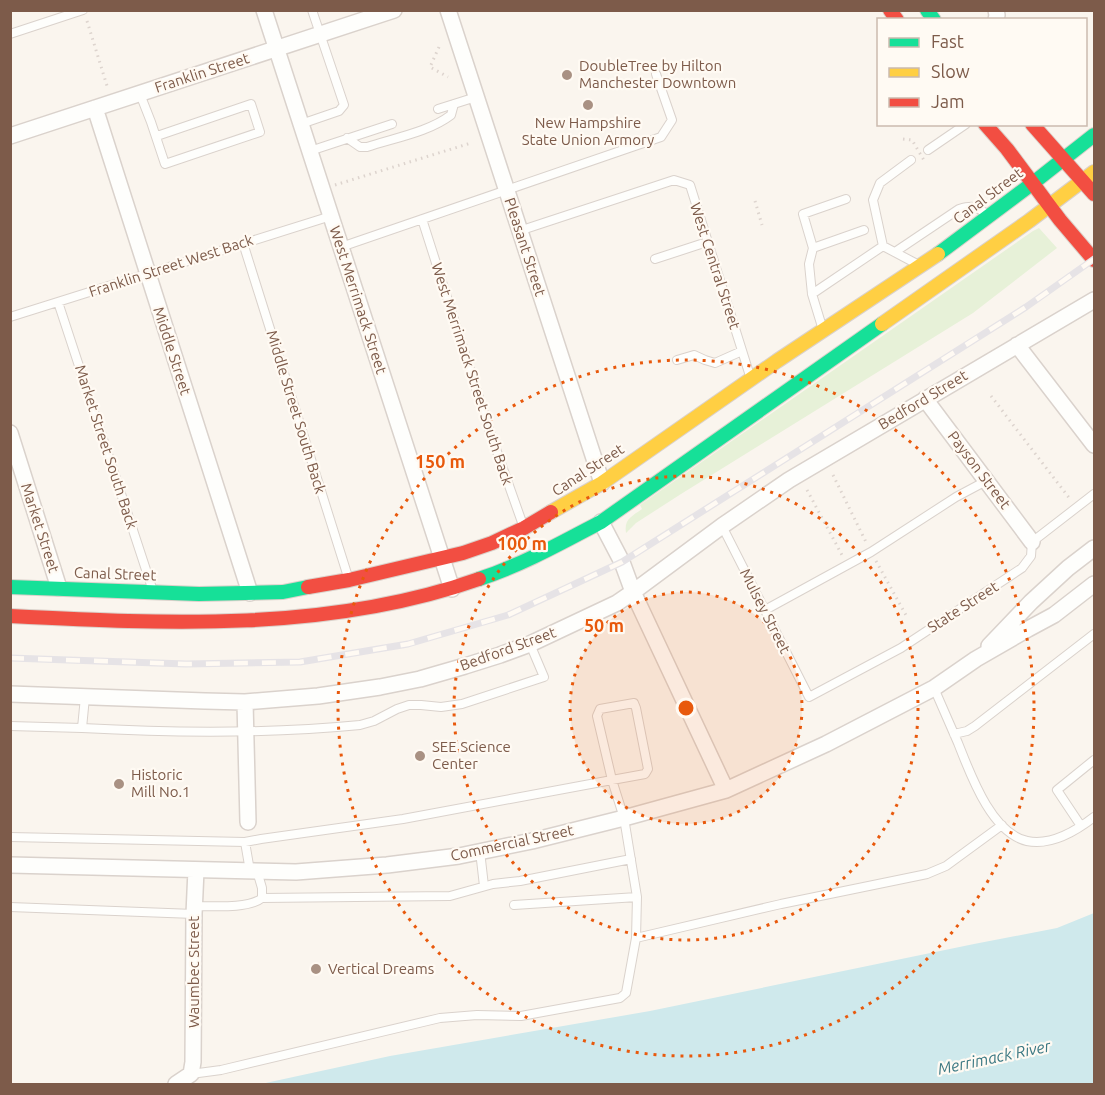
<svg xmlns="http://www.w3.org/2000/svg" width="1105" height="1095" viewBox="0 0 1105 1095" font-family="Ubuntu,sans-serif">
<rect width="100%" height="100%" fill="#faf5ee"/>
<!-- green -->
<path fill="#e7f1d8" d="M 1039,228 L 1057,248 L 973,313 L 681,494 L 636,523 L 626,533 C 624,519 631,517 642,509 L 640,505 L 1033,231 Z"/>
<!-- water -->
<path fill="#cfe9ec" d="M 1094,913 L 1094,1084 L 261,1084 L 390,1056 L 650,1011 L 974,944 L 1057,928 Z"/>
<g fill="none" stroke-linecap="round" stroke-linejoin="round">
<defs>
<path id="lane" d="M 10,34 L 83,10
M 140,94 L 151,122 L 165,164 L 260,132 L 251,104 L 157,136
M 438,109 L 476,97
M 301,124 L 339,111 L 344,105 L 312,10
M 347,138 L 360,147 L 367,147 C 394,138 429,132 451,115 L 454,104
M 928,150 L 966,124
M 310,151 L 392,124
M 911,160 L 880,183 L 873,200 L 883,246 L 917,264
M 422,219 L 489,429 L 524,528
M 519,231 L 674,180 L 690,185 L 750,376
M 243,243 L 349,580
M 341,247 L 661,137 L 672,120 L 656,74
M 813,248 L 864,230
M 895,252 L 959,209 C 973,205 976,206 988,215
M 655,259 L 707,242
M 812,294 L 883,246
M 58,302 L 153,591
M 10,317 L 331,216
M 823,330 L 812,294 L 809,264 L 813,248 L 803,214 L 846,199
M 677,360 L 694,355 L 705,360 L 715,363 L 742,351
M 722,526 L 809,697 L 901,648 L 1022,568 L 1031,556 L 1032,542 L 1094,494
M 765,610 L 871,552 L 956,497 L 986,481
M 934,688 C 942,706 950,725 958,743 C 970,773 991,833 1027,841 C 1051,846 1076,831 1094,817
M 85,697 L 82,728 C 175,733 268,734 360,725 L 374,721 L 397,709 L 409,705 L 421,705 L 441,707 L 462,704 L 544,677 L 530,644
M 10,726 L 82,728
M 954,734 L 967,731 L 975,726 L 1094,634
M 1081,826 L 1057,790 L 1094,760
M 10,837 L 245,842 L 261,839 L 403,819 L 612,780 L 645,774 L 648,769 L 636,708 L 634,703 L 600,709 L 597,716 L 612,780 L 624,818 L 637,897 L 636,938 L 626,993 L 620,998 L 521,1016 L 477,1015 L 440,1018 L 221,1070 L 191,1074
M 245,842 L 250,871
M 480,851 L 484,886
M 262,898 L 450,896 L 493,884 L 520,881 L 631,859
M 514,905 L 637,897
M 194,906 C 212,906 249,909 262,898 L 262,888 L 257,871
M 10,907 L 194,914
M 636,938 L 781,904 L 927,874 L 946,866 L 1002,825"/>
<path id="street" d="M 264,10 L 452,589
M 448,10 L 602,483
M 996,20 L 997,15 L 996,10
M 95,108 L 250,593
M 10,136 L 394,10
M 1017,345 L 1094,445
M 925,399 L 1032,542
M 10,433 L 59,588
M 601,522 L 622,562 L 633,592 L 726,790
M 989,646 L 1031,602 L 1068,568 L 1094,548
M 10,694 L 205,701 L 245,702 L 318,696 L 380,687 L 420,679 L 465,666 L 500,655 L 530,644 L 617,603 L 633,592 L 722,526 L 789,480 L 1094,300
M 245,702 L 248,822
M 10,865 L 296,872 L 387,865 L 459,856 L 532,841 L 624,818 L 726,790 L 826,744 L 934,688 L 976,659 L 1028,629 L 1054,615 L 1094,584
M 176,1084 L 191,1074 L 193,1062 L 194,914 L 196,870"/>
<path id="fast" d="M 927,10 L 934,20
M 938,254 L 1033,183 L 1094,135
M 479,579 C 522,565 561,543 601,522 L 882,324
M 10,587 L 199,594 L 283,592 L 308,587"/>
<path id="slow" d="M 882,324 L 1029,221 L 1094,172
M 551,512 L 602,483 L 777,361 L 938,254"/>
<path id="jam" d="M 890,10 L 897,20
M 985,124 L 1007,149 L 1060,220 L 1094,260
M 1032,124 L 1094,194
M 308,587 L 349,580 L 463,553 L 492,543 L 524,528 L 551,512
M 10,616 C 167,624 329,632 479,579"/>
</defs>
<!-- lane casing -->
<use href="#lane" stroke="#dad2cc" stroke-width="10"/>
<!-- street casing -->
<use href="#street" stroke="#dad2cc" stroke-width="18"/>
<!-- fast casing -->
<use href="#fast" stroke="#dad1ca" stroke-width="16"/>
<!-- slow casing -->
<use href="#slow" stroke="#dad1ca" stroke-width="16"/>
<!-- jam casing -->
<use href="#jam" stroke="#dad1ca" stroke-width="16"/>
<!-- path -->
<path stroke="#ddd4ce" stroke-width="3" stroke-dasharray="1.5 4.5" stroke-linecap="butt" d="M 87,21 L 108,89
M 439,47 L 430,67 L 448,77
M 335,185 L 471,143
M 755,201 L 762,225
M 991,396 L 1070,499
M 833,475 L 866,542
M 807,490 L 842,555
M 876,561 L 907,617"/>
<!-- lane -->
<use href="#lane" stroke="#fefefc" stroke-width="8"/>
<!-- street -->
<use href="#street" stroke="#fefefc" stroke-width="15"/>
<!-- fast -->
<use href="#fast" stroke="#16e098" stroke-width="14"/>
<!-- slow -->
<use href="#slow" stroke="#ffcf43" stroke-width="14"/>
<!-- jam -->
<use href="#jam" stroke="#f24e42" stroke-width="14"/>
<defs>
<path id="rail" d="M 10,658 L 186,664 L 300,662 L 408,644 L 508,615 L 622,562 L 1026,307 L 1094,259"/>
</defs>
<!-- rail casing -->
<use href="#rail" stroke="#e6e3e6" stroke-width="7"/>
<!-- rail -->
<use href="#rail" stroke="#fffaf3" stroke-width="4.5" stroke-dasharray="14" stroke-linecap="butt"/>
<!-- path-bridge -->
<path stroke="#ddd4ce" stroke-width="3" stroke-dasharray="1.5 4.5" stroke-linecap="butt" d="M 903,139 L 912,140 L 925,162"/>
</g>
<!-- distance rings -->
<circle cx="686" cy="708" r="116" fill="#e8590c" fill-opacity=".12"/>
<g fill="none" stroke="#e8590c" stroke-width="3" stroke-dasharray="3 6">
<circle cx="686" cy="708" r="116"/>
<circle cx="686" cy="708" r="232"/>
<circle cx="686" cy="708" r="348"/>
</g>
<!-- markers -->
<g fill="#a99183" stroke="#fffaf3" stroke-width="2">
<circle cx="567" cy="75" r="6"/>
<circle cx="588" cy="105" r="6"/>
<circle cx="420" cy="756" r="6"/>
<circle cx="119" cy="784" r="6"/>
<circle cx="316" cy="969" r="6"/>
</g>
<g text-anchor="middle" stroke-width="4.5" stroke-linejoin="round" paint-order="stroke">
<!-- poi labels -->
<g font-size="15" fill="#7d5b4a" stroke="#fffaf3" text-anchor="start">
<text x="579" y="71">DoubleTree by Hilton<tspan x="579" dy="17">Manchester Downtown</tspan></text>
<text x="588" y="128" text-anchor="middle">New Hampshire<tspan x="588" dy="17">State Union Armory</tspan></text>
<text x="432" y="752">SEE Science<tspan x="432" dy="17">Center</tspan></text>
<text x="131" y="780">Historic<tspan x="131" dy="17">Mill No.1</tspan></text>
<text x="328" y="974">Vertical Dreams</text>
</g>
<!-- street labels -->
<g font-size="15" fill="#7d5b4a" stroke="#fffaf3">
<text transform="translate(202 73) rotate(-18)" y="5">Franklin Street</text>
<text transform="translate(988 196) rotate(-37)" y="5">Canal Street</text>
<text transform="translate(525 247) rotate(72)" y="5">Pleasant Street</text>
<text transform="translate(171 266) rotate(-18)" y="5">Franklin Street West Back</text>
<text transform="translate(715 266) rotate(72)" y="5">West Central Street</text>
<text transform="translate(358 300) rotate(72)" y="5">West Merrimack Street</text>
<text transform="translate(172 351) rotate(72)" y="5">Middle Street</text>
<text transform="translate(472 374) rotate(72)" y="5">West Merrimack Street South Back</text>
<text transform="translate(923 400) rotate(-31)" y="5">Bedford Street</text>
<text transform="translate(296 412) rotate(73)" y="5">Middle Street South Back</text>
<text transform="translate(106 447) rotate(72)" y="5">Market Street South Back</text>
<text transform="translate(588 470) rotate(-33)" y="5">Canal Street</text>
<text transform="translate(979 470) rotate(53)" y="5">Payson Street</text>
<text transform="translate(40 528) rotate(72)" y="5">Market Street</text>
<text transform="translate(115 574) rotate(2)" y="5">Canal Street</text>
<text transform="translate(963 607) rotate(-33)" y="5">State Street</text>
<text transform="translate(765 611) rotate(63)" y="5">Mulsey Street</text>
<text transform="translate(508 649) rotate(-20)" y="5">Bedford Street</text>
<text transform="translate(512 843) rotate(-12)" y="5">Commercial Street</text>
<text transform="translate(194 972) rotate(-90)" y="5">Waumbec Street</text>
</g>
<!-- water labels -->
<g font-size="16" font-style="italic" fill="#3b7883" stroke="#fffaf3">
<text transform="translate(994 1057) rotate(-12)" y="6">Merrimack River</text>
</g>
</g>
<circle cx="686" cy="708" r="9" fill="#e8590c" stroke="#fffaf3" stroke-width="3"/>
<g font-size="18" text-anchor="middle" font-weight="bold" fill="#e8590c" stroke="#fffaf3" stroke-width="4.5" stroke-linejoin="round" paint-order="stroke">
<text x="440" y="468">150 m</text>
<text x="522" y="550">100 m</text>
<text x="604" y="632">50 m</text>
</g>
<!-- border -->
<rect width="1105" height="1095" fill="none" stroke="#7d5b4a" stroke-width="24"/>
<!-- legend -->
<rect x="877" y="18" width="210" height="108" fill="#fffaf3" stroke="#cbbaaf" stroke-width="1.5"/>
<rect x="889" y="38" width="30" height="9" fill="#16e098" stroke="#cbbaaf" stroke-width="1.5"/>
<text x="931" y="48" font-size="18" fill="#7d5b4a">Fast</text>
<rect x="889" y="68" width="30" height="9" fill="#ffcf43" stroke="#cbbaaf" stroke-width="1.5"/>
<text x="931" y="78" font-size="18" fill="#7d5b4a">Slow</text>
<rect x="889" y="98" width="30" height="9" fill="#f24e42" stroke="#cbbaaf" stroke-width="1.5"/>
<text x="931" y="108" font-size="18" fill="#7d5b4a">Jam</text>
</svg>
